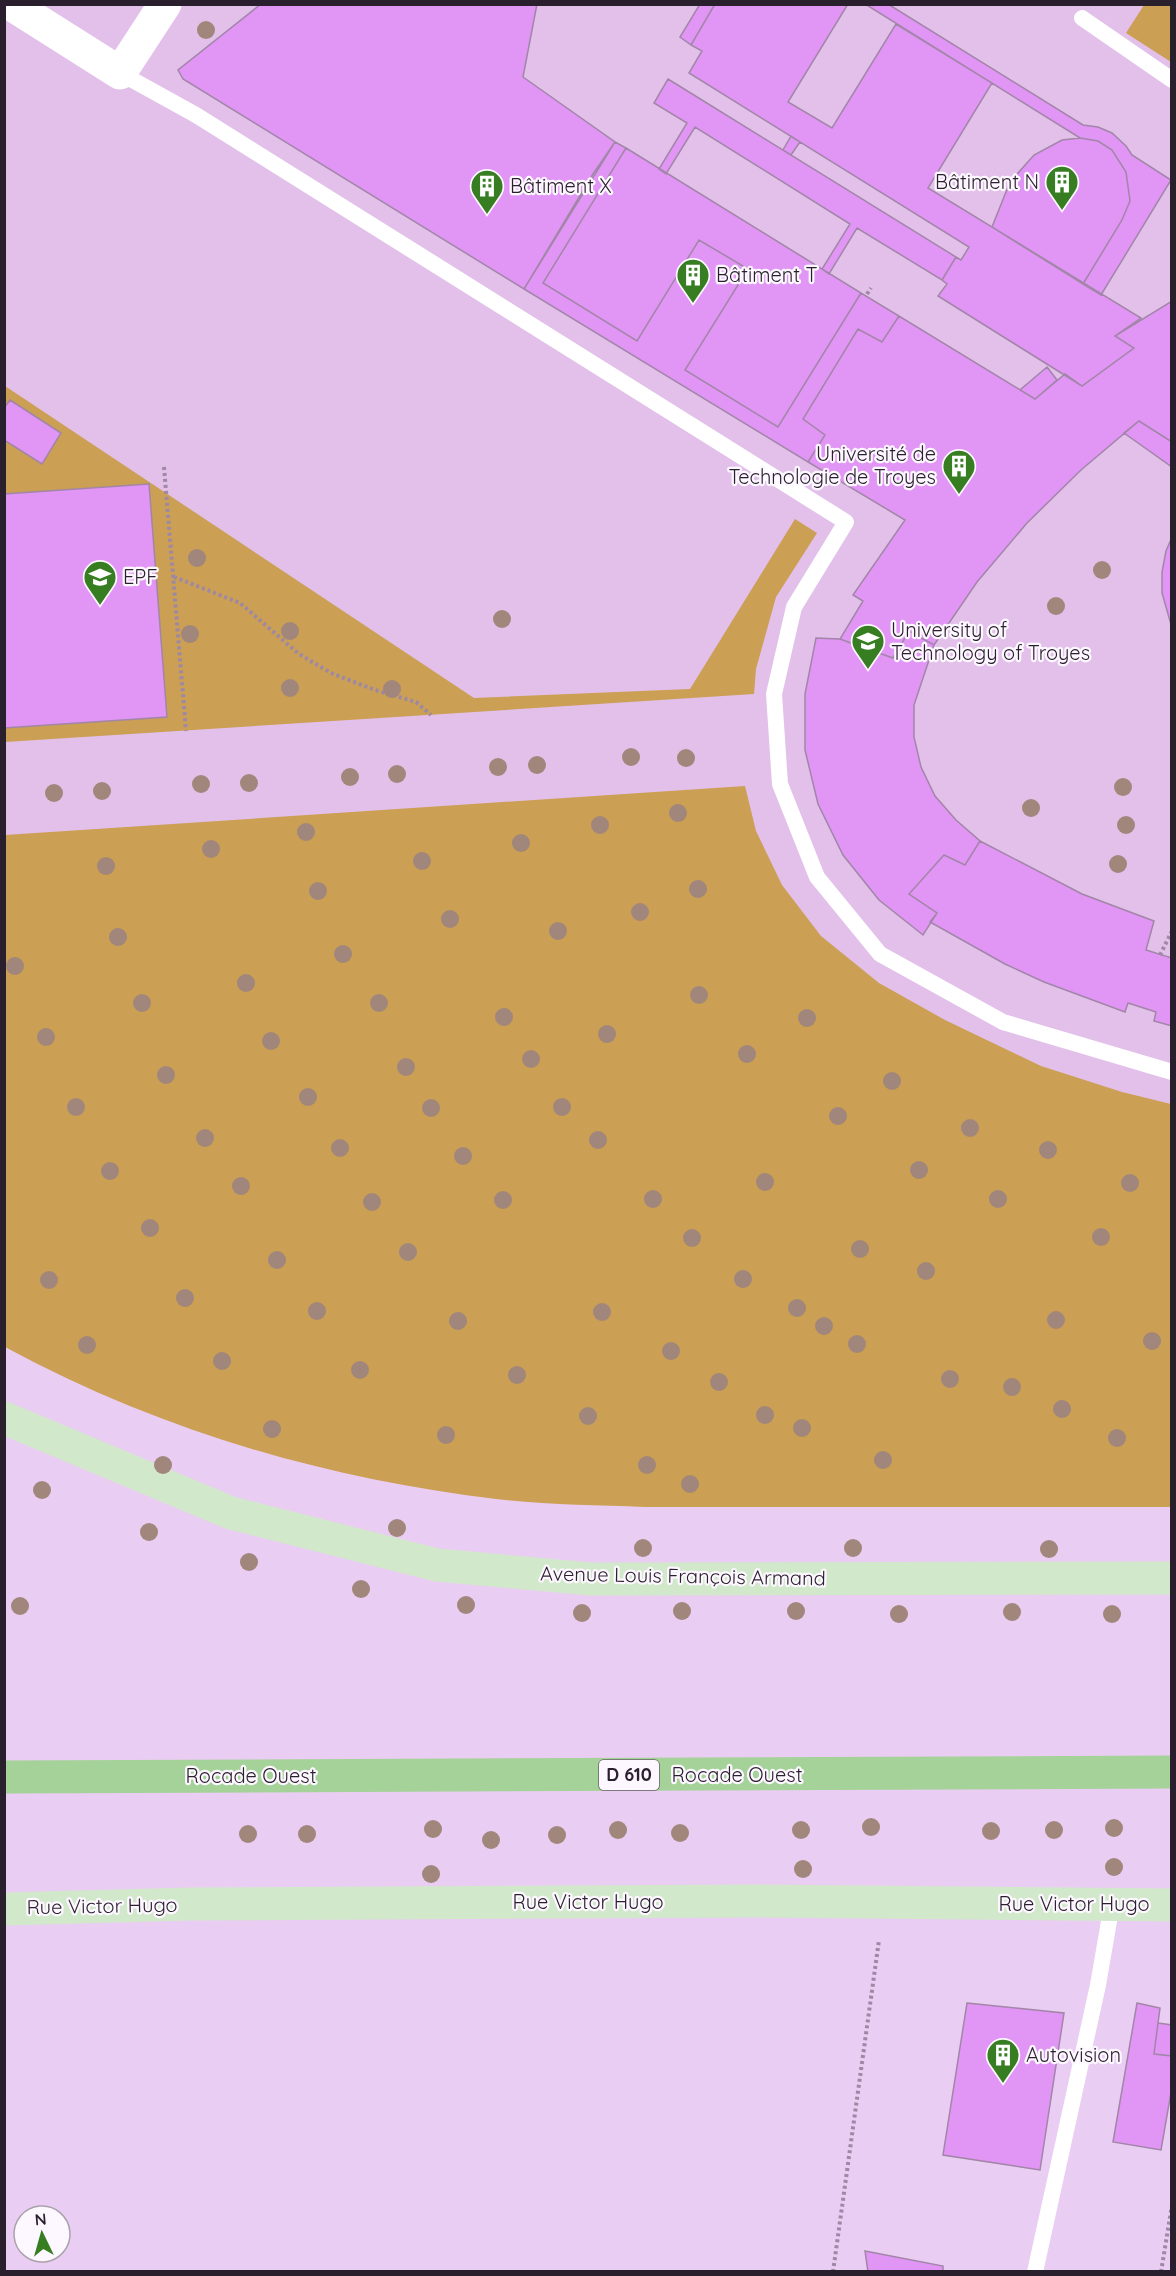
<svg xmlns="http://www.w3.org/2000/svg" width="1176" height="2276" viewBox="0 0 1176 2276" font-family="Quicksand,sans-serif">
<rect width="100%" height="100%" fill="#eacdf2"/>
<!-- built -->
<path fill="#e2c0ea" d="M 5,5 L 1171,5 L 1171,1478 L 5,1309 Z"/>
<!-- green -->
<path fill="#cb9f54" d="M 1144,5 L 1171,5 L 1171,62 L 1126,33 Z
M 5,386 L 474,698 L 690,689 L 795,519 L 817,533 L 776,597 L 756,669 L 754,694 L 5,742 Z
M 745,786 L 756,831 L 782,885 L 821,936 L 879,983 L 945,1020 L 1041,1066 L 1122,1092 L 1171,1104 L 1171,1507 L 645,1507 C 596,1505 545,1505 496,1499 C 322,1478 159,1430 5,1347 L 5,835 Z"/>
<!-- building -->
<path fill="#e195f4" stroke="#a186a8" stroke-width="1.5" d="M 261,4 L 537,4 L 523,77 L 615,142 L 524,289 L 183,79 L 178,70 Z
M 700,4 L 715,4 L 691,45 L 680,37 Z
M 715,4 L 848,4 L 788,102 L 832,128 L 896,24 L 992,83 L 928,188 L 1141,318 L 1115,336 L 1134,348 L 1082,386 L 938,296 L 947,284 L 942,280 L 956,257 L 961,260 L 969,247 L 689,73 L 702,51 L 691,45 Z
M 865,4 L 888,4 L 1083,125 L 1098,127 L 1112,133 L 1126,146 L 1132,155 L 1171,180 L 1101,295 L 1083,284 L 1122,220 L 1130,201 L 1126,172 L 1112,150 L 1098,141 L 1080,138 Z
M 668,79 L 956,257 L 942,280 L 857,228 L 829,274 L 822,269 L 850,224 L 695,127 L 666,174 L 659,169 L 687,123 L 654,103 Z
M 791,136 L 800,142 L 791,155 L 783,150 Z
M 1080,138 L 1098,141 L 1112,150 L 1126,172 L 1130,201 L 1122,220 L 1083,284 L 992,227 L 1010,182 L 1034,155 L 1062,140 Z
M 615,142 L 626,148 L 543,283 L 637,341 L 699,240 L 748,269 L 685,370 L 778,427 L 861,293 L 899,316 L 882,342 L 858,329 L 803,419 L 825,435 L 808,462 L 524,289 L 593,174 Z
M 626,148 L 861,293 L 778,427 L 685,370 L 748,269 L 699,240 L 637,341 L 543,283 Z
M 1172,301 L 1172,442 L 1139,421 L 1081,470 L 1027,523 L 977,582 L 934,645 L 909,631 L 893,658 L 840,639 L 863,601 L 853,595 L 905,520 L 808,462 L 825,435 L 803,419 L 858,329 L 882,342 L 899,316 L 1035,399 L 1065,374 L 1082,386 L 1134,348 L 1115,336 Z
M 1047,367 L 1057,380 L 1035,399 L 1020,390 Z
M 10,400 L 61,433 L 42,464 L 4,440 L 4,408 Z
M 1139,421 L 1172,442 L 1172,467 L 1124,433 Z
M 149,484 L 167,717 L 4,728 L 4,494 Z
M 1172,537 L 1172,628 L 1162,593 L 1162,572 L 1166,551 Z
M 909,631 L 934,645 L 914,705 L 914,737 L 921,767 L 935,796 L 956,820 L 980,841 L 965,865 L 944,855 L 909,894 L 937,913 L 923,935 L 879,900 L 843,855 L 818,804 L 805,750 L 805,694 L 816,638 L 840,639 L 893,658 Z
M 980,841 L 1082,894 L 1154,921 L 1146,950 L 1172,958 L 1172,1026 L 1154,1021 L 1156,1012 L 1128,1003 L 1125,1012 L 1044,982 L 1005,964 L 930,922 L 937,913 L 909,894 L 944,855 L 965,865 Z
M 967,2003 L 1064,2013 L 1040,2170 L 943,2155 Z
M 1137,2003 L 1160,2008 L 1154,2054 L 1172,2056 L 1172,2087 L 1161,2150 L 1113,2142 Z
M 1158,2023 L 1172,2025 L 1172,2056 L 1154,2054 Z
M 865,2251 L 943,2266 L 943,2272 L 868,2272 Z"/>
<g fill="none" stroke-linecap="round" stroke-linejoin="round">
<!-- path -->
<path stroke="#9e88a4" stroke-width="4" stroke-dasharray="3 3" stroke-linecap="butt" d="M 867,294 L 871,288
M 164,467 L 186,731
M 174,577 L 240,603 L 299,654 L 331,673 L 375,690 L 416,702 L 431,715
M 1160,955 L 1172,931
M 833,2272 L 879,1940
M 1161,2272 L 1172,2205"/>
<!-- lane -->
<path stroke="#fff" stroke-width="16" d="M 1082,18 L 1172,80
M 120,73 L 196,115 L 846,522 L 794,607 L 774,694 L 780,784 L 817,877 L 880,954 L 1003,1022 L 1172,1072
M 1035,2272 L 1098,1985 L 1112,1904"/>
<!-- street -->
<path stroke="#fff" stroke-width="33" d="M 11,4 L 120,73 L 165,4"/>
<!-- secondary -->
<path stroke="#d2e8cb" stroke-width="33" d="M 4,1418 L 231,1513 L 437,1565 L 591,1579 L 1172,1578
M 4,1909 L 191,1904 L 752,1901 L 1172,1905"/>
<!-- primary -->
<path stroke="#a4d298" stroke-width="33" d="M 4,1777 L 1172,1772"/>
</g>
<!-- trees -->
<g fill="#a1867c">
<circle cx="206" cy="30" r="9"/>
<circle cx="197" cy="558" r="9"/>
<circle cx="1102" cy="570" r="9"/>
<circle cx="1056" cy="606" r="9"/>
<circle cx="502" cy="619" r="9"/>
<circle cx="290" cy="631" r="9"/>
<circle cx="190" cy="634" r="9"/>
<circle cx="290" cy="688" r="9"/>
<circle cx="392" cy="689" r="9"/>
<circle cx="631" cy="757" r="9"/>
<circle cx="686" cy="758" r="9"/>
<circle cx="537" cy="765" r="9"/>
<circle cx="498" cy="767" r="9"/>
<circle cx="397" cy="774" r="9"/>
<circle cx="350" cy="777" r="9"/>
<circle cx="249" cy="783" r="9"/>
<circle cx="201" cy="784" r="9"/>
<circle cx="1123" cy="787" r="9"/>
<circle cx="102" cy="791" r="9"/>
<circle cx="54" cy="793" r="9"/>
<circle cx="1031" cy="808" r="9"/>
<circle cx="678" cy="813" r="9"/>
<circle cx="600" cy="825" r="9"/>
<circle cx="1126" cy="825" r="9"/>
<circle cx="306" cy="832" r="9"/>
<circle cx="521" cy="843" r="9"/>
<circle cx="211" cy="849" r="9"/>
<circle cx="422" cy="861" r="9"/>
<circle cx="1118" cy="864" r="9"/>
<circle cx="106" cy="866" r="9"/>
<circle cx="698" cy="889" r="9"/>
<circle cx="318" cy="891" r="9"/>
<circle cx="640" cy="912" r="9"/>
<circle cx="450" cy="919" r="9"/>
<circle cx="558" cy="931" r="9"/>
<circle cx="118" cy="937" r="9"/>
<circle cx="343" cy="954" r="9"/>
<circle cx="15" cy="966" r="9"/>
<circle cx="246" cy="983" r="9"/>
<circle cx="699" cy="995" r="9"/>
<circle cx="142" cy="1003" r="9"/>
<circle cx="379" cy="1003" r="9"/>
<circle cx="504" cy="1017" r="9"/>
<circle cx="807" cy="1018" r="9"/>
<circle cx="607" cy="1034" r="9"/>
<circle cx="46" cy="1037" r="9"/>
<circle cx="271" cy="1041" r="9"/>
<circle cx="747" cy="1054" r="9"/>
<circle cx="531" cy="1059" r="9"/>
<circle cx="406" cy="1067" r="9"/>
<circle cx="166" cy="1075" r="9"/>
<circle cx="892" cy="1081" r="9"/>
<circle cx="308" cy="1097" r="9"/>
<circle cx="76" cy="1107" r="9"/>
<circle cx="562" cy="1107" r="9"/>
<circle cx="431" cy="1108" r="9"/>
<circle cx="838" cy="1116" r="9"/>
<circle cx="970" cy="1128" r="9"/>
<circle cx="205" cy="1138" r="9"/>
<circle cx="598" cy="1140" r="9"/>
<circle cx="340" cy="1148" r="9"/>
<circle cx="1048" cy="1150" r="9"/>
<circle cx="463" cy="1156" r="9"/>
<circle cx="919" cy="1170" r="9"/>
<circle cx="110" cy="1171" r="9"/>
<circle cx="765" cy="1182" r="9"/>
<circle cx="1130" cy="1183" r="9"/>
<circle cx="241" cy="1186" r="9"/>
<circle cx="653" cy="1199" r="9"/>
<circle cx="998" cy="1199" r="9"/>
<circle cx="503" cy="1200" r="9"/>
<circle cx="372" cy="1202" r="9"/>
<circle cx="150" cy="1228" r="9"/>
<circle cx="1101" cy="1237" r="9"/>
<circle cx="692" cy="1238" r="9"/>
<circle cx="860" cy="1249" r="9"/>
<circle cx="408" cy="1252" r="9"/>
<circle cx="277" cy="1260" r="9"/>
<circle cx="926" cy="1271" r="9"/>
<circle cx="743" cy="1279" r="9"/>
<circle cx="49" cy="1280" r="9"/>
<circle cx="185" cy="1298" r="9"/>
<circle cx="797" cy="1308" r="9"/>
<circle cx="317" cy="1311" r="9"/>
<circle cx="602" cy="1312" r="9"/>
<circle cx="1056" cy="1320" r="9"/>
<circle cx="458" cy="1321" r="9"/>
<circle cx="824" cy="1326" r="9"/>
<circle cx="1152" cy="1341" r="9"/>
<circle cx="857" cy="1344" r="9"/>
<circle cx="87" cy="1345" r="9"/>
<circle cx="671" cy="1351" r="9"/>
<circle cx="222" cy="1361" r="9"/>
<circle cx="360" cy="1370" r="9"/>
<circle cx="517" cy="1375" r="9"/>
<circle cx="950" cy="1379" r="9"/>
<circle cx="719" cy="1382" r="9"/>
<circle cx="1012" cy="1387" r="9"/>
<circle cx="1062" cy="1409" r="9"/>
<circle cx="765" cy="1415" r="9"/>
<circle cx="588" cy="1416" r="9"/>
<circle cx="802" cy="1428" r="9"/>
<circle cx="272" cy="1429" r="9"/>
<circle cx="446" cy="1435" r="9"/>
<circle cx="1117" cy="1438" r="9"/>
<circle cx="883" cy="1460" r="9"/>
<circle cx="163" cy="1465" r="9"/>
<circle cx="647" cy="1465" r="9"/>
<circle cx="690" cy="1484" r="9"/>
<circle cx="42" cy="1490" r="9"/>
<circle cx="397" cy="1528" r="9"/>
<circle cx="149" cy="1532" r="9"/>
<circle cx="643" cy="1548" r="9"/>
<circle cx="853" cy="1548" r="9"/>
<circle cx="1049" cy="1549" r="9"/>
<circle cx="249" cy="1562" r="9"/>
<circle cx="361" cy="1589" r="9"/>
<circle cx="466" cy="1605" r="9"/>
<circle cx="20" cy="1606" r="9"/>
<circle cx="682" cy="1611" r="9"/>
<circle cx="796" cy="1611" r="9"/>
<circle cx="1012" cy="1612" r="9"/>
<circle cx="582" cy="1613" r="9"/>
<circle cx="899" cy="1614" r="9"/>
<circle cx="1112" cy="1614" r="9"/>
<circle cx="871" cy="1827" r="9"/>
<circle cx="1114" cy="1828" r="9"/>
<circle cx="433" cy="1829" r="9"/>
<circle cx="618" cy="1830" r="9"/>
<circle cx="801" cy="1830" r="9"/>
<circle cx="1054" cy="1830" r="9"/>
<circle cx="991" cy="1831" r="9"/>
<circle cx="680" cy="1833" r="9"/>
<circle cx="248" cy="1834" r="9"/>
<circle cx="307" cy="1834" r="9"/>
<circle cx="557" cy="1835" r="9"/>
<circle cx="491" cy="1840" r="9"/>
<circle cx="1114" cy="1867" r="9"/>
<circle cx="803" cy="1869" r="9"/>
<circle cx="431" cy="1874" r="9"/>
</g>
<!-- icons -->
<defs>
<symbol id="building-pin" viewBox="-11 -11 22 30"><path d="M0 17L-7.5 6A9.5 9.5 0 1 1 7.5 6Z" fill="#377d21" stroke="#fdf7ff"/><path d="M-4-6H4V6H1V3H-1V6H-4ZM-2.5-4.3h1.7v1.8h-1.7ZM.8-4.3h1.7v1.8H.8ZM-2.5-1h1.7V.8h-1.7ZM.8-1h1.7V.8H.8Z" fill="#fff"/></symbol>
<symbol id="university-pin" viewBox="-11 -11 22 30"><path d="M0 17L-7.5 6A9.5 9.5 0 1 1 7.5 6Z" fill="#377d21" stroke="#fdf7ff"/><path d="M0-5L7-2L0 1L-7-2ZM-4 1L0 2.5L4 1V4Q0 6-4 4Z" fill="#fff"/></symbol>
</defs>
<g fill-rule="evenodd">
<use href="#building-pin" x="1043" y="163" width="38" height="52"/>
<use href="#building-pin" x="468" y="167" width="38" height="52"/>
<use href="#building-pin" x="674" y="256" width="38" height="52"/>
<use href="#building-pin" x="940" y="447" width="38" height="52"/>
<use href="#university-pin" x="81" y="558" width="38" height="52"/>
<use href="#university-pin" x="849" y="622" width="38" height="52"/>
<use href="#building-pin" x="984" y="2036" width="38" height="52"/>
</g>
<g text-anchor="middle" stroke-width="4.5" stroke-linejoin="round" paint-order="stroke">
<!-- shield labels -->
<rect fill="#fdf7ff" stroke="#69606c" stroke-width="1.5" x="599" y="1760" width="60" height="30" rx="4.5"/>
<g font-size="18" font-weight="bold" fill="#2a1f2d">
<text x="629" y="1781">D 610</text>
</g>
<!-- poi labels -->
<g font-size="20" fill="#2a1f2d" stroke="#fdf7ff" text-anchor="start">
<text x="1039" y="189" text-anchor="end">Bâtiment N</text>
<text x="510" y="193">Bâtiment X</text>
<text x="716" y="282">Bâtiment T</text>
<text x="936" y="461" text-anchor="end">Université de<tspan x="936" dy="23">Technologie de Troyes</tspan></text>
<text x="123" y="584">EPF</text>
<text x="891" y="637">University of<tspan x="891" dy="23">Technology of Troyes</tspan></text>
<text x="1026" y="2062">Autovision</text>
</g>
<!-- street labels -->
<g font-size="20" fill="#2a1f2d" stroke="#fdf7ff">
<text transform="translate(683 1576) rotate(1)" y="7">Avenue Louis François Armand</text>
<text x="737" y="1782">Rocade Ouest</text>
<text x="251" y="1783">Rocade Ouest</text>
<text x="588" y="1909">Rue Victor Hugo</text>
<text x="1074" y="1911">Rue Victor Hugo</text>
<text transform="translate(102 1906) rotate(-1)" y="7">Rue Victor Hugo</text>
</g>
</g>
<!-- border -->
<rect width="1176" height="2276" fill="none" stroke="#2a1f2d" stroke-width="12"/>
<!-- north arrow -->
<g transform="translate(42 2234) rotate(355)"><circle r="28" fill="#fdf7ff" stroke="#a9a1ab" stroke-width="1.5"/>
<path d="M0-4.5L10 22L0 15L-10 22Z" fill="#377d21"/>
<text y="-9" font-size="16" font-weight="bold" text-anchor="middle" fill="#2a1f2d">N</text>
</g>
</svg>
